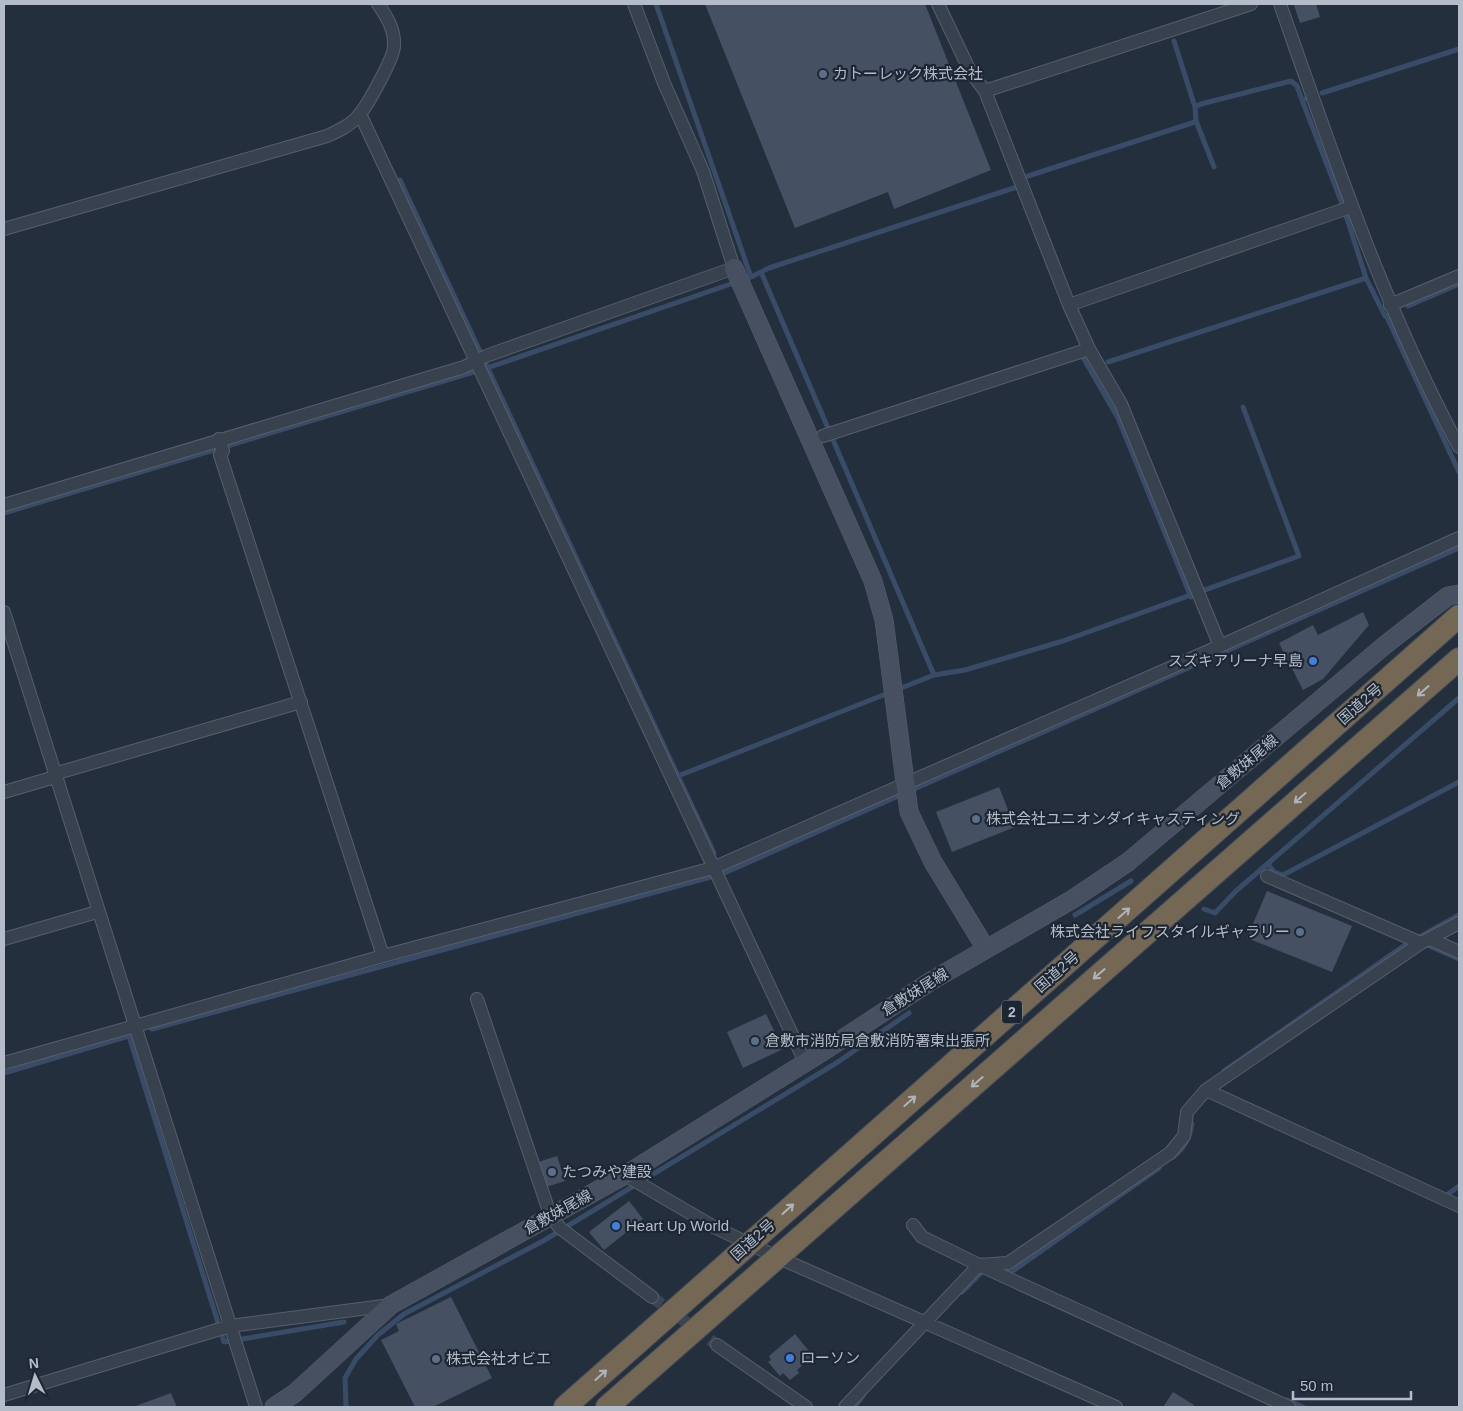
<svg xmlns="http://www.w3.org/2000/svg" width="1463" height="1411" viewBox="0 0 1463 1411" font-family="Arial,'Noto Sans JP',sans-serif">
<rect width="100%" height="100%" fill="#242f3e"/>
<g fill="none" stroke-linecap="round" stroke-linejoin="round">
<!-- stream -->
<path stroke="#394c67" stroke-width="5" d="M 656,4 L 751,277
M 1174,41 L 1195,107
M 1322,93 L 1459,49
M 1302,100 L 1343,206 L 1366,278
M 1196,121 L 1214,167
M 1028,176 L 1192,123 L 1196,121 L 1195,107 L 1201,104 L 1291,81 L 1297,86 L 1302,100 L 1305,99
M 400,180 L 714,853
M 761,272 L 934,675
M 1408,306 L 1459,284
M 1386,315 L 1459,472
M 1080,352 L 1118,418 L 1191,597
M 1108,362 L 1366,278 L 1385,316
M 4,513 L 487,368 L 751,277 L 769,268 L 1017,187
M 678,776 L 934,675 L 965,670 L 1063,641 L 1299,556 L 1243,407
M 1268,864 L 1274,872 L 1283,875 L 1459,782
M 1204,909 L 1215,913 L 1236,891 L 1459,698
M 1075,915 L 1131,881
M 1427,945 L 1459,959
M 152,1029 L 722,874 L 1459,548
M 129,1036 L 224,1342 L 344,1322
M 1224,1071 L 1405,945 L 1459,915
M 4,1073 L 132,1035
M 1173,1157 C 1184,1149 1190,1138 1192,1124
M 1444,1197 L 1459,1186
M 1006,1271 L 1010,1273 L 1159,1168
M 962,1292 L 982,1272
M 1287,1400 L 1303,1407
M 346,1407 L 345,1378 L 356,1359 L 378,1335 L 404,1314 L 543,1241 L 838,1062 L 909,1013
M 854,1407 L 863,1396"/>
</g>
<!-- building -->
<path fill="#455162" d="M 705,4 L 925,4 L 991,170 L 894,209 L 888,192 L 795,228 Z
M 1298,4 L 1316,4 L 1320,17 L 1300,23 L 1294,5 Z
M 1363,612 L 1369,625 L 1323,679 L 1303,690 L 1279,643 L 1313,625 L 1318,635 Z
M 999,787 L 1015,827 L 952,852 L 936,812 Z
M 1267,891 L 1352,926 L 1332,972 L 1247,938 Z
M 766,1014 L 783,1049 L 743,1068 L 727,1032 Z
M 557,1156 L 565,1181 L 546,1187 L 538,1162 Z
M 629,1201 L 643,1219 L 604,1250 L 589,1232 Z
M 451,1297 L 492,1378 L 433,1407 L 415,1407 L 381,1340 L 399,1331 L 396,1324 Z
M 795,1334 L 813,1356 L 797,1370 L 799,1373 L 790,1380 L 783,1373 L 780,1376 L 768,1362 L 771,1360 L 769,1356 Z
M 1173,1392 L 1194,1405 L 1193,1407 L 1163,1407 Z
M 171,1393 L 177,1407 L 133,1407 Z"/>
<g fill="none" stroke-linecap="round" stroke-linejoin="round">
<!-- street-tunnel -->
<path stroke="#3a4453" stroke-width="12" stroke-dasharray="12 6" stroke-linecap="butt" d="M 652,1297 L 717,1345"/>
<defs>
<path id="street" d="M 938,4 L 970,71 L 985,91 L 1069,305 L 1089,349 L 1121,404 L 1220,646
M 1280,4 C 1333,155 1383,306 1459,447
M 985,91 L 1251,4
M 360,114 L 805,1062
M 4,229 L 327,136 C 338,131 351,125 359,115 C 367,106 394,58 394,46 C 395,30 387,17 378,4
M 1069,305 L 1351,207
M 1390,305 L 1459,276
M 823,436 L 1089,349
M 219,439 L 223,451 L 220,455 L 383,956
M 4,505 L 464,367 L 486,356 L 734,268 L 703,171 L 664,83 L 634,4
M 4,612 L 256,1407
M 54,774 L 301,702
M 4,792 L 55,777
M 1267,876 L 1421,943
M 4,939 L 97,912
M 1430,939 L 1459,952
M 477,999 L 551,1217 L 560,1228 L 652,1297
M 4,1063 L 383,956 L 713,868 L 1220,646 L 1459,538
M 1206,1090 L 1459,1206
M 625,1175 L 714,1227 L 777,1257 L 1116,1407
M 913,1225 L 922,1237 L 979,1265 L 1289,1407
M 717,1345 L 806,1407
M 4,1395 L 230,1326 L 391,1305
M 845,1407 L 979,1265 L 1008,1263 L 1170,1153 L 1184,1136 L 1187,1112 L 1206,1090 L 1421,943 L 1459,923"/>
<path id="secondary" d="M 734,268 L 873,581 L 884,620 L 909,812 L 933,862 L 986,949
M 274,1407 L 295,1393 L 391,1305 L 625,1175 L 824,1051 L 931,981 L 1073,899 L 1128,862 L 1385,645 L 1448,596 L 1459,594"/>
<path id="highway" d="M 565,1407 L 1459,616
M 607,1407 L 1459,659"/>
</defs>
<!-- street casing -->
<use href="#street" stroke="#565f6c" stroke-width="14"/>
<!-- secondary casing -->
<use href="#secondary" stroke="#565f6c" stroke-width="19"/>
<!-- highway casing -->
<use href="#highway" stroke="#434c59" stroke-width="24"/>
<!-- street -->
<use href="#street" stroke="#38414e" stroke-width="12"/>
<!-- secondary -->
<use href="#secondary" stroke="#465061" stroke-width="18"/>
<!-- highway -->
<use href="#highway" stroke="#746855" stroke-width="22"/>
</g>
<!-- one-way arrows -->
<defs><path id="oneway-shaft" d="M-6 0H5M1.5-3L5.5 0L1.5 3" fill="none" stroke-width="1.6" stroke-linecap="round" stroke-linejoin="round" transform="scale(1.25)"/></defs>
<g stroke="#aeb4bd">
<use href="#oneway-shaft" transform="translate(1423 691) rotate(139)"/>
<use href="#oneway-shaft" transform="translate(1300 798) rotate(139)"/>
<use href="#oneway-shaft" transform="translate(1124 913) rotate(-41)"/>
<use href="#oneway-shaft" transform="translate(1099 974) rotate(139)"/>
<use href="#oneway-shaft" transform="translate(977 1082) rotate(139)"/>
<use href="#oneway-shaft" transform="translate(910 1101) rotate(-41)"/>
<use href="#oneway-shaft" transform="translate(788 1209) rotate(-42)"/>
<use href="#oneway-shaft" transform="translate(601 1375) rotate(-42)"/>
</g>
<!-- markers -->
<g fill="#5c6f8a" stroke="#1d2633" stroke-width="2">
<circle cx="823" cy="74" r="5"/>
<circle cx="976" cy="819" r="5"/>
<circle cx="1300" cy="932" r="5"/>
<circle cx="755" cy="1041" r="5"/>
<circle cx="552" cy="1172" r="5"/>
<circle cx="436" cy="1359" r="5"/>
</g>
<g fill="#3f7fe0" stroke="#1d2633" stroke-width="2">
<circle cx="1313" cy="661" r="5"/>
<circle cx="616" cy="1226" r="5"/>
<circle cx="790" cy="1358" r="5"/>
</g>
<g text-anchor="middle" stroke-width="4.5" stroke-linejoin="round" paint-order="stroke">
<!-- shield labels -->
<rect fill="#1d2633" stroke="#878f9c" stroke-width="1" x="1002" y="1000.5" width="20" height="23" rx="4"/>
<g font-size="14" font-weight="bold" fill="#b4bcc9">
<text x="1012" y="1017">2</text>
</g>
<!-- poi labels -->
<g font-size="15" fill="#b4bcc9" stroke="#1d2633" text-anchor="start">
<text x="833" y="79">カトーレック株式会社</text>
<text x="1303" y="666" text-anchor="end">スズキアリーナ早島</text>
<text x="986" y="824">株式会社ユニオンダイキャスティング</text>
<text x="1290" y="937" text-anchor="end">株式会社ライフスタイルギャラリー</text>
<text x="765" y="1046">倉敷市消防局倉敷消防署東出張所</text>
<text x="562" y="1177">たつみや建設</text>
<text x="626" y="1231">Heart Up World</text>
<text x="800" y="1363">ローソン</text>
<text x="446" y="1364">株式会社オビエ</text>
</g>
<!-- street labels -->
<g font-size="15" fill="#b4bcc9" stroke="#1d2633">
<text transform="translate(1360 704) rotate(-41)" y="5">国道2号</text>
<text transform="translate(1247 762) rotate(-40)" y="5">倉敷妹尾線</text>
<text transform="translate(1057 972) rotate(-41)" y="5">国道2号</text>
<text transform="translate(915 992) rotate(-32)" y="5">倉敷妹尾線</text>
<text transform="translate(558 1212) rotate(-29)" y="5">倉敷妹尾線</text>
<text transform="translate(753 1240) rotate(-42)" y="5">国道2号</text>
</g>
</g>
<!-- border -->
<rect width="1463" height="1411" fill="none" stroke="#b4bcc9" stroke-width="10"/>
<!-- north arrow -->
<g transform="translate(35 1376) rotate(355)" stroke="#1d2633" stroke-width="4" paint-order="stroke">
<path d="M0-4L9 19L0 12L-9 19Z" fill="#b4bcc9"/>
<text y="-8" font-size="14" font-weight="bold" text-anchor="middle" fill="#b4bcc9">N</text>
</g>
<!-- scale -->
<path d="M1293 1391v8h118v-8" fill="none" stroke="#b4bcc9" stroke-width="2.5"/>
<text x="1300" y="1391" font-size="15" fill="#b4bcc9" stroke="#1d2633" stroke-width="4" paint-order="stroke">50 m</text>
</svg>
